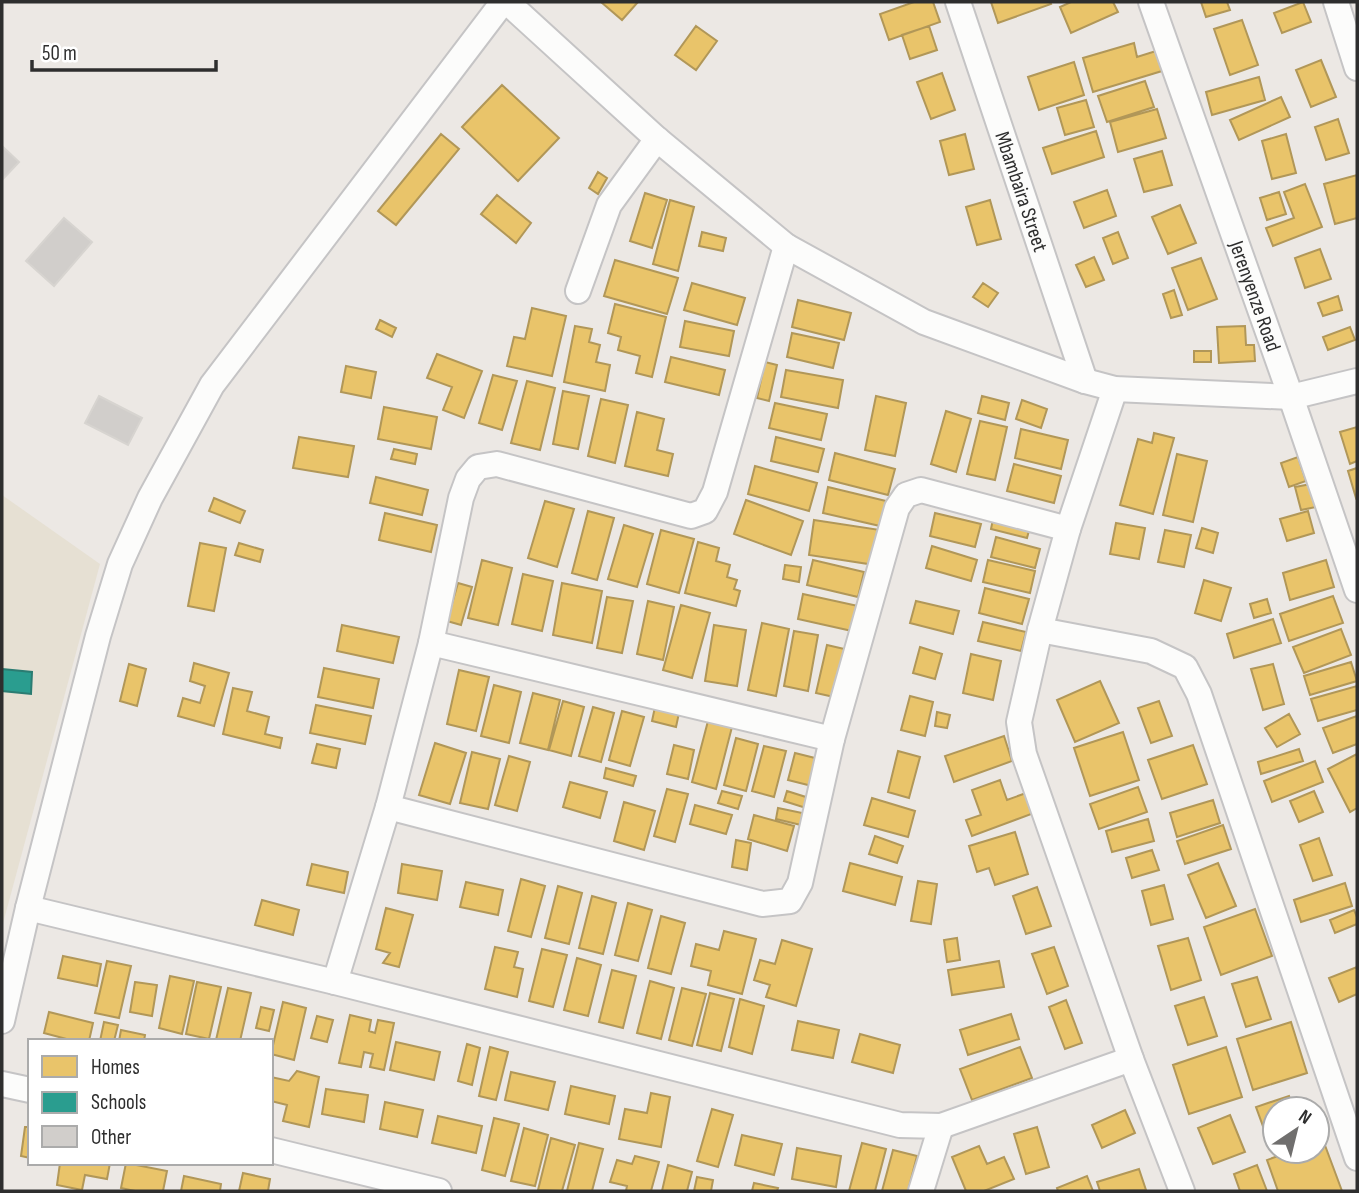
<svg xmlns="http://www.w3.org/2000/svg" width="1359" height="1193" viewBox="0 0 1359 1193" font-family="'Sofia Sans Condensed',sans-serif">
<rect width="100%" height="100%" fill="#ece8e4"/>
<!-- education -->
<path fill="#e6e0d3" d="M 2,495 L 100,564 L 2,927 Z"/>
<!-- homes -->
<path fill="#e9c46a" stroke="#b19758" stroke-width="2" d="M 601,2 L 638,2 L 622,20 Z
M 914,2 L 933,2 L 940,22 L 889,40 L 880,14 Z
M 991,2 L 1050,2 L 1051,4 L 998,23 Z
M 1071,2 L 1113,2 L 1118,12 L 1071,33 L 1060,7 Z
M 1201,2 L 1227,2 L 1230,10 L 1206,17 Z
M 1303,2 L 1311,22 L 1282,33 L 1274,13 Z
M 1242,20 L 1258,65 L 1230,75 L 1214,29 Z
M 696,26 L 717,41 L 696,70 L 675,55 Z
M 929,26 L 937,50 L 910,59 L 902,35 Z
M 1134,43 L 1137,57 L 1156,51 L 1162,71 L 1093,92 L 1083,58 Z
M 1321,60 L 1336,97 L 1311,107 L 1296,70 Z
M 1074,62 L 1084,95 L 1039,110 L 1028,77 Z
M 942,73 L 955,110 L 931,119 L 917,82 Z
M 1259,77 L 1265,100 L 1212,115 L 1206,92 Z
M 1145,81 L 1154,107 L 1107,122 L 1098,96 Z
M 502,85 L 559,138 L 518,181 L 462,127 Z
M 1281,97 L 1290,117 L 1239,140 L 1230,120 Z
M 1086,100 L 1094,127 L 1065,135 L 1057,108 Z
M 1157,109 L 1166,138 L 1118,152 L 1110,122 Z
M 1338,119 L 1349,153 L 1326,160 L 1315,127 Z
M 1096,131 L 1104,157 L 1052,174 L 1043,148 Z
M 441,134 L 459,149 L 396,225 L 378,211 Z
M 965,134 L 974,169 L 949,175 L 940,141 Z
M 1286,134 L 1296,173 L 1272,179 L 1262,141 Z
M 1162,151 L 1172,185 L 1144,192 L 1134,159 Z
M 598,172 L 607,178 L 598,194 L 589,188 Z
M 1357,175 L 1357,218 L 1335,224 L 1324,184 Z
M 1305,184 L 1322,227 L 1273,246 L 1266,228 L 1294,218 L 1284,192 Z
M 1107,190 L 1116,216 L 1084,228 L 1074,202 Z
M 1279,192 L 1286,214 L 1267,220 L 1260,198 Z
M 645,193 L 667,200 L 652,248 L 630,241 Z
M 497,195 L 531,223 L 516,243 L 481,214 Z
M 670,200 L 694,207 L 678,271 L 653,264 Z
M 990,200 L 1001,239 L 977,245 L 966,207 Z
M 1180,205 L 1196,243 L 1168,254 L 1152,217 Z
M 702,232 L 726,238 L 723,251 L 699,246 Z
M 1118,232 L 1128,258 L 1113,264 L 1103,238 Z
M 1320,249 L 1331,279 L 1305,288 L 1295,258 Z
M 1094,257 L 1104,280 L 1086,287 L 1076,265 Z
M 1201,258 L 1217,299 L 1188,310 L 1172,268 Z
M 615,260 L 678,278 L 667,314 L 604,296 Z
M 692,283 L 745,298 L 737,325 L 684,310 Z
M 983,283 L 998,293 L 988,307 L 973,297 Z
M 1174,290 L 1182,315 L 1171,318 L 1163,294 Z
M 1338,296 L 1342,310 L 1323,316 L 1318,303 Z
M 798,300 L 851,313 L 844,340 L 792,327 Z
M 615,304 L 666,317 L 652,377 L 636,373 L 640,356 L 618,350 L 621,337 L 608,333 Z
M 532,308 L 566,316 L 552,376 L 507,366 L 514,337 L 525,339 Z
M 380,320 L 396,328 L 392,337 L 376,329 Z
M 685,321 L 734,331 L 729,356 L 680,347 Z
M 575,326 L 592,329 L 589,342 L 600,345 L 596,362 L 610,365 L 605,391 L 564,382 Z
M 1245,326 L 1246,345 L 1254,345 L 1255,361 L 1219,363 L 1217,327 Z
M 1350,327 L 1355,340 L 1328,350 L 1323,337 Z
M 792,333 L 839,343 L 833,368 L 787,357 Z
M 1194,351 L 1211,351 L 1211,362 L 1194,362 Z
M 437,354 L 482,371 L 464,418 L 443,410 L 452,387 L 427,378 Z
M 671,357 L 725,370 L 719,395 L 665,382 Z
M 765,362 L 777,365 L 769,401 L 757,398 Z
M 346,366 L 376,372 L 371,398 L 341,392 Z
M 786,370 L 843,380 L 838,408 L 781,397 Z
M 493,375 L 517,381 L 502,430 L 479,423 Z
M 527,381 L 555,388 L 540,450 L 511,443 Z
M 563,391 L 589,396 L 578,449 L 553,444 Z
M 876,396 L 906,403 L 895,456 L 865,450 Z
M 982,396 L 1009,403 L 1005,420 L 978,413 Z
M 601,399 L 628,405 L 615,463 L 588,456 Z
M 1022,400 L 1047,409 L 1041,428 L 1016,419 Z
M 775,403 L 827,414 L 821,440 L 769,428 Z
M 384,407 L 437,417 L 431,449 L 378,439 Z
M 946,411 L 971,419 L 956,472 L 931,464 Z
M 637,412 L 664,419 L 657,450 L 673,454 L 668,476 L 625,466 Z
M 980,421 L 1007,427 L 995,480 L 967,474 Z
M 1357,427 L 1357,461 L 1350,464 L 1340,432 Z
M 1021,429 L 1068,440 L 1061,469 L 1015,458 Z
M 1154,433 L 1174,438 L 1153,514 L 1120,505 L 1138,439 L 1152,443 Z
M 299,437 L 354,446 L 348,477 L 293,468 Z
M 776,437 L 824,449 L 818,472 L 771,461 Z
M 394,449 L 417,454 L 415,464 L 391,459 Z
M 835,453 L 895,469 L 888,495 L 829,480 Z
M 1177,454 L 1207,461 L 1193,522 L 1163,515 Z
M 1298,457 L 1306,481 L 1289,487 L 1281,463 Z
M 1014,464 L 1061,476 L 1054,503 L 1007,491 Z
M 755,466 L 817,483 L 809,511 L 748,494 Z
M 1357,468 L 1357,497 L 1356,498 L 1348,471 Z
M 376,477 L 428,490 L 422,515 L 370,503 Z
M 1311,484 L 1316,507 L 1301,510 L 1295,487 Z
M 828,487 L 886,501 L 880,526 L 823,513 Z
M 214,498 L 245,511 L 240,523 L 209,511 Z
M 746,500 L 803,521 L 791,555 L 734,534 Z
M 545,501 L 574,509 L 557,567 L 528,558 Z
M 588,511 L 614,518 L 597,580 L 572,573 Z
M 1308,511 L 1314,533 L 1287,541 L 1280,519 Z
M 385,513 L 437,525 L 431,552 L 379,540 Z
M 935,513 L 981,524 L 975,547 L 930,536 Z
M 994,514 L 1031,523 L 1027,538 L 991,529 Z
M 814,520 L 880,530 L 875,565 L 809,555 Z
M 1116,523 L 1145,528 L 1139,559 L 1110,554 Z
M 624,525 L 653,534 L 637,587 L 608,579 Z
M 1202,528 L 1218,533 L 1213,553 L 1196,548 Z
M 661,530 L 694,539 L 679,593 L 647,584 Z
M 1165,530 L 1191,535 L 1184,567 L 1158,562 Z
M 996,537 L 1040,549 L 1035,568 L 991,557 Z
M 698,542 L 719,548 L 716,561 L 730,565 L 727,577 L 737,580 L 734,589 L 740,591 L 736,606 L 685,593 Z
M 200,543 L 226,548 L 214,611 L 188,606 Z
M 239,543 L 263,550 L 260,562 L 235,555 Z
M 932,546 L 977,560 L 971,581 L 926,568 Z
M 482,560 L 512,568 L 498,625 L 468,618 Z
M 813,560 L 864,572 L 858,597 L 807,585 Z
M 988,560 L 1035,571 L 1030,593 L 983,582 Z
M 1326,560 L 1334,587 L 1290,600 L 1283,573 Z
M 785,565 L 801,567 L 799,582 L 783,579 Z
M 523,574 L 553,581 L 542,631 L 512,624 Z
M 1204,580 L 1231,588 L 1221,621 L 1195,613 Z
M 458,583 L 472,587 L 461,625 L 447,621 Z
M 562,583 L 602,591 L 592,643 L 553,635 Z
M 985,588 L 1029,599 L 1022,624 L 979,613 Z
M 803,594 L 858,606 L 852,631 L 798,619 Z
M 1333,596 L 1343,623 L 1289,641 L 1280,614 Z
M 607,597 L 633,601 L 622,653 L 597,648 Z
M 1267,599 L 1271,613 L 1254,618 L 1250,604 Z
M 648,601 L 674,607 L 663,660 L 637,654 Z
M 916,601 L 959,611 L 953,634 L 910,623 Z
M 681,605 L 710,613 L 692,678 L 663,670 Z
M 1273,619 L 1281,643 L 1234,658 L 1227,634 Z
M 983,622 L 1026,632 L 1021,651 L 978,641 Z
M 762,623 L 789,629 L 776,696 L 748,690 Z
M 342,625 L 399,637 L 393,663 L 337,651 Z
M 714,625 L 746,630 L 737,686 L 705,681 Z
M 1341,629 L 1351,655 L 1304,673 L 1293,647 Z
M 794,631 L 818,635 L 808,691 L 784,686 Z
M 827,645 L 853,651 L 843,699 L 816,693 Z
M 920,647 L 942,654 L 935,679 L 913,673 Z
M 971,654 L 1001,661 L 993,700 L 963,693 Z
M 1351,662 L 1357,681 L 1310,695 L 1304,676 Z
M 194,663 L 229,673 L 214,726 L 178,716 L 183,698 L 200,703 L 205,686 L 190,681 Z
M 129,664 L 146,669 L 137,706 L 120,701 Z
M 1273,664 L 1284,704 L 1263,710 L 1251,669 Z
M 324,668 L 379,679 L 373,708 L 318,697 Z
M 459,670 L 489,677 L 476,731 L 447,724 Z
M 1100,681 L 1119,723 L 1075,742 L 1057,700 Z
M 494,685 L 521,692 L 509,743 L 481,736 Z
M 1357,686 L 1357,710 L 1318,721 L 1311,699 Z
M 233,688 L 252,692 L 247,711 L 269,717 L 265,734 L 282,738 L 280,748 L 223,734 Z
M 533,693 L 560,700 L 548,750 L 520,743 Z
M 910,696 L 933,702 L 925,736 L 901,730 Z
M 563,701 L 584,707 L 571,756 L 549,750 Z
M 1159,701 L 1172,736 L 1151,743 L 1138,708 Z
M 316,705 L 371,716 L 365,744 L 310,733 Z
M 593,707 L 614,713 L 601,762 L 579,756 Z
M 655,707 L 679,713 L 676,727 L 652,721 Z
M 622,711 L 644,717 L 630,766 L 609,760 Z
M 937,712 L 950,715 L 947,728 L 935,726 Z
M 1289,714 L 1300,734 L 1277,747 L 1265,728 Z
M 1357,716 L 1357,744 L 1333,753 L 1323,728 Z
M 708,721 L 732,727 L 716,789 L 692,782 Z
M 1123,732 L 1139,780 L 1090,796 L 1074,748 Z
M 1004,736 L 1012,761 L 954,782 L 945,756 Z
M 736,738 L 758,744 L 746,791 L 724,785 Z
M 435,743 L 466,753 L 450,804 L 419,795 Z
M 317,744 L 340,749 L 336,768 L 312,763 Z
M 674,745 L 694,750 L 688,779 L 667,774 Z
M 1193,745 L 1207,784 L 1162,799 L 1148,760 Z
M 764,746 L 786,751 L 774,797 L 752,791 Z
M 1299,749 L 1303,761 L 1261,774 L 1258,762 Z
M 898,751 L 920,757 L 909,798 L 888,792 Z
M 472,752 L 500,759 L 488,809 L 460,803 Z
M 795,753 L 819,759 L 812,786 L 788,780 Z
M 1357,754 L 1357,808 L 1350,812 L 1328,769 Z
M 509,756 L 530,762 L 517,811 L 495,805 Z
M 1315,761 L 1323,782 L 1272,802 L 1264,781 Z
M 606,768 L 636,776 L 633,786 L 604,778 Z
M 1000,780 L 1007,800 L 1026,793 L 1034,813 L 972,836 L 966,820 L 981,815 L 972,790 Z
M 570,782 L 607,792 L 600,818 L 563,807 Z
M 1138,787 L 1147,812 L 1099,829 L 1090,804 Z
M 667,789 L 688,794 L 675,842 L 654,836 Z
M 722,791 L 742,796 L 738,809 L 718,803 Z
M 787,791 L 809,798 L 806,808 L 784,801 Z
M 1314,791 L 1323,812 L 1299,822 L 1290,801 Z
M 872,798 L 915,811 L 908,837 L 864,825 Z
M 1213,800 L 1220,823 L 1177,837 L 1170,813 Z
M 624,802 L 655,811 L 644,850 L 614,841 Z
M 695,805 L 732,815 L 726,834 L 690,824 Z
M 778,808 L 807,814 L 805,826 L 776,819 Z
M 754,815 L 794,826 L 787,851 L 748,839 Z
M 1148,819 L 1154,841 L 1112,852 L 1106,831 Z
M 1223,825 L 1231,849 L 1185,864 L 1177,841 Z
M 1015,832 L 1028,874 L 995,885 L 989,868 L 977,872 L 969,846 Z
M 875,836 L 903,846 L 897,863 L 869,854 Z
M 1319,838 L 1332,875 L 1313,881 L 1300,845 Z
M 736,840 L 751,843 L 747,870 L 732,867 Z
M 1152,850 L 1159,870 L 1132,878 L 1126,858 Z
M 850,863 L 902,877 L 895,905 L 843,891 Z
M 1218,863 L 1236,906 L 1206,918 L 1188,875 Z
M 312,864 L 348,872 L 344,893 L 307,885 Z
M 402,864 L 442,871 L 437,900 L 398,893 Z
M 521,879 L 545,886 L 531,937 L 508,931 Z
M 918,881 L 937,884 L 931,924 L 911,921 Z
M 466,882 L 503,890 L 498,915 L 460,907 Z
M 1345,883 L 1352,906 L 1301,922 L 1294,900 Z
M 1164,885 L 1173,919 L 1151,925 L 1142,891 Z
M 558,886 L 582,893 L 569,944 L 545,938 Z
M 1037,887 L 1051,926 L 1026,934 L 1013,896 Z
M 592,896 L 616,903 L 603,954 L 579,948 Z
M 262,900 L 299,910 L 293,935 L 255,925 Z
M 628,903 L 652,910 L 638,961 L 615,955 Z
M 386,908 L 413,915 L 399,967 L 383,963 L 390,953 L 376,949 Z
M 1255,909 L 1272,956 L 1221,975 L 1204,927 Z
M 1354,910 L 1357,917 L 1357,924 L 1335,933 L 1330,920 Z
M 661,916 L 685,923 L 671,974 L 648,968 Z
M 724,931 L 756,939 L 742,994 L 708,985 L 711,971 L 691,966 L 696,944 L 719,950 Z
M 957,938 L 960,960 L 947,962 L 944,940 Z
M 1188,938 L 1201,980 L 1171,990 L 1158,946 Z
M 782,940 L 812,949 L 796,1006 L 766,997 L 770,985 L 754,980 L 760,960 L 775,964 Z
M 495,947 L 518,952 L 514,967 L 523,969 L 517,997 L 485,989 Z
M 1054,947 L 1068,986 L 1047,994 L 1032,954 Z
M 542,949 L 567,955 L 553,1007 L 529,1001 Z
M 63,956 L 101,964 L 97,986 L 58,978 Z
M 577,958 L 601,965 L 588,1016 L 564,1010 Z
M 107,961 L 131,966 L 119,1018 L 95,1013 Z
M 999,961 L 1004,987 L 952,995 L 948,970 Z
M 1357,967 L 1357,994 L 1339,1002 L 1329,978 Z
M 612,970 L 636,976 L 623,1028 L 599,1022 Z
M 170,976 L 194,981 L 182,1034 L 159,1028 Z
M 1257,977 L 1271,1019 L 1246,1027 L 1232,984 Z
M 650,981 L 674,988 L 661,1039 L 637,1033 Z
M 135,982 L 157,985 L 152,1016 L 130,1012 Z
M 197,982 L 221,987 L 209,1039 L 186,1034 Z
M 228,988 L 251,993 L 240,1041 L 216,1040 Z
M 682,988 L 706,994 L 692,1046 L 669,1040 Z
M 710,993 L 734,999 L 721,1051 L 697,1045 Z
M 1204,997 L 1217,1036 L 1188,1045 L 1175,1006 Z
M 740,999 L 764,1006 L 752,1054 L 729,1047 Z
M 1066,1000 L 1082,1043 L 1065,1049 L 1049,1007 Z
M 283,1002 L 306,1008 L 294,1060 L 271,1054 Z
M 261,1007 L 274,1010 L 269,1031 L 256,1028 Z
M 49,1012 L 93,1023 L 89,1041 L 74,1041 L 44,1033 Z
M 1011,1014 L 1019,1039 L 968,1055 L 960,1030 Z
M 350,1015 L 371,1020 L 369,1031 L 375,1033 L 378,1020 L 394,1023 L 384,1070 L 370,1067 L 373,1054 L 364,1052 L 361,1067 L 339,1063 Z
M 317,1016 L 333,1020 L 327,1042 L 311,1038 Z
M 798,1021 L 839,1030 L 833,1058 L 792,1050 Z
M 104,1022 L 118,1025 L 114,1041 L 100,1041 Z
M 1291,1022 L 1307,1073 L 1253,1090 L 1237,1039 Z
M 121,1030 L 145,1035 L 144,1041 L 119,1041 Z
M 860,1034 L 900,1045 L 893,1073 L 852,1062 Z
M 396,1042 L 440,1052 L 434,1080 L 390,1070 Z
M 467,1044 L 480,1048 L 472,1085 L 458,1081 Z
M 490,1047 L 508,1052 L 496,1100 L 479,1096 Z
M 1020,1047 L 1032,1078 L 972,1100 L 960,1069 Z
M 1226,1047 L 1242,1097 L 1189,1114 L 1173,1065 Z
M 297,1071 L 319,1077 L 309,1127 L 283,1121 L 287,1105 L 271,1101 L 271,1077 L 289,1081 Z
M 511,1072 L 555,1082 L 548,1110 L 505,1100 Z
M 571,1086 L 615,1096 L 609,1124 L 565,1114 Z
M 326,1089 L 368,1095 L 364,1122 L 322,1114 Z
M 651,1093 L 670,1097 L 661,1147 L 619,1139 L 625,1109 L 647,1113 Z
M 1289,1096 L 1293,1109 L 1275,1109 L 1275,1150 L 1272,1151 L 1256,1107 Z
M 385,1102 L 423,1110 L 417,1137 L 380,1129 Z
M 712,1109 L 733,1115 L 718,1167 L 697,1161 Z
M 1125,1110 L 1135,1133 L 1102,1148 L 1092,1125 Z
M 1230,1115 L 1245,1152 L 1213,1164 L 1198,1128 Z
M 438,1116 L 482,1126 L 476,1153 L 432,1143 Z
M 494,1118 L 519,1124 L 505,1176 L 482,1170 Z
M 25,1127 L 30,1127 L 30,1158 L 21,1156 Z
M 1037,1127 L 1049,1167 L 1026,1174 L 1014,1134 Z
M 524,1128 L 548,1135 L 535,1186 L 511,1181 Z
M 742,1135 L 782,1144 L 774,1175 L 735,1165 Z
M 551,1138 L 575,1145 L 562,1191 L 538,1190 Z
M 1323,1140 L 1342,1191 L 1278,1191 L 1267,1160 L 1292,1151 L 1317,1151 L 1317,1142 Z
M 579,1143 L 603,1149 L 592,1191 L 567,1191 Z
M 862,1143 L 886,1149 L 875,1191 L 849,1191 Z
M 979,1146 L 987,1164 L 1004,1157 L 1014,1179 L 984,1191 L 966,1191 L 952,1157 Z
M 797,1148 L 841,1156 L 836,1187 L 792,1179 Z
M 893,1150 L 917,1156 L 908,1191 L 882,1191 Z
M 635,1156 L 659,1162 L 651,1191 L 626,1191 L 627,1186 L 610,1182 L 617,1160 L 632,1164 Z
M 60,1163 L 110,1163 L 107,1179 L 85,1175 L 82,1190 L 57,1185 Z
M 126,1163 L 167,1171 L 163,1191 L 135,1191 L 121,1188 Z
M 668,1165 L 692,1172 L 687,1191 L 662,1191 Z
M 1257,1165 L 1267,1191 L 1240,1191 L 1234,1174 Z
M 1139,1169 L 1146,1190 L 1100,1191 L 1097,1182 Z
M 243,1173 L 270,1179 L 268,1191 L 239,1191 Z
M 184,1176 L 221,1184 L 220,1191 L 181,1191 Z
M 1087,1176 L 1093,1191 L 1058,1191 L 1057,1188 Z
M 697,1177 L 713,1180 L 711,1191 L 694,1191 Z
M 754,1183 L 778,1188 L 777,1191 L 752,1191 Z"/>
<!-- schools -->
<path fill="#2a9d8f" stroke="#2b7c72" stroke-width="2" d="M 2,669 L 32,672 L 31,694 L 2,691 Z"/>
<!-- building -->
<path fill="#d1cecb" stroke="#d7d4d0" stroke-width="2" d="M 2,146 L 19,162 L 2,180 Z
M 64,218 L 92,242 L 54,286 L 26,261 Z
M 99,396 L 142,418 L 128,445 L 85,423 Z"/>
<g fill="none" stroke-linecap="round" stroke-linejoin="round">
<defs>
<g id="minor">
<path d="M 507,2 L 657,139 L 786,246 L 924,322 L 1085,381 L 1115,389 L 1291,397 L 1357,381"/>
<path id="s1" d="M 958,2 L 1085,381"/>
<path id="s2" d="M 1151,2 L 1291,397 L 1357,590"/>
<path d="M 1336,2 L 1357,68"/>
<path d="M 578,291 L 609,205 L 657,139"/>
<path d="M 1115,389 L 1068,529 L 1040,630 L 1019,722 L 1024,754 L 1131,1059 L 1182,1191"/>
<path d="M 1040,630 L 1151,651 L 1185,667 L 1199,694 L 1357,1158"/>
<path d="M 431,643 L 832,739"/>
<path d="M 388,807 L 431,643 L 461,498 L 468,479 L 478,467 L 497,464 L 691,516 L 705,511 L 715,492 L 786,246"/>
<path d="M 28,908 L 335,982 L 900,1125 L 941,1126 L 1131,1059"/>
<path d="M 335,982 L 388,807 L 762,904 L 790,901 L 800,883 L 832,739 L 897,508 L 906,495 L 921,490 L 1068,529"/>
<path d="M 2,1021 L 28,908 L 98,636 L 120,564 L 150,498 L 212,385 L 503,2"/>
<path d="M 2,1084 L 30,1090"/>
<path d="M 271,1150 L 439,1191"/>
<path d="M 921,1191 L 941,1126"/>
</g>
</defs>
<!-- minor casing -->
<use href="#minor" stroke="#c5c4c5" stroke-width="28"/>
<!-- minor -->
<use href="#minor" stroke="#fcfcfb" stroke-width="24"/>
</g>
<g text-anchor="middle" stroke-width="7" stroke-linejoin="round" paint-order="stroke">
<!-- street labels -->
<g font-size="21" fill="#2e2e2e" stroke="#fff">
<text dy="7" stroke="none"><textPath href="#s1" startOffset="200">Mbambaira Street</textPath></text>
<text dy="7" stroke="none"><textPath href="#s2" startOffset="312">Jerenyenze Road</textPath></text>
</g>
</g>
<!-- border -->
<rect width="1359" height="1193" fill="none" stroke="#2e2e2e" stroke-width="7"/>
<!-- legend -->
<rect x="28" y="1039" width="245" height="126" fill="#ffffff" stroke="#ababab" stroke-width="2"/>
<rect x="42" y="1056" width="35" height="21" fill="#e9c46a" stroke="#ababab" stroke-width="2"/>
<text x="91" y="1074" font-size="21" fill="#2e2e2e">Homes</text>
<rect x="42" y="1092" width="35" height="21" fill="#2a9d8f" stroke="#ababab" stroke-width="2"/>
<text x="91" y="1109" font-size="21" fill="#2e2e2e">Schools</text>
<rect x="42" y="1126" width="35" height="21" fill="#d1cecb" stroke="#ababab" stroke-width="2"/>
<text x="91" y="1144" font-size="21" fill="#2e2e2e">Other</text>
<!-- north arrow -->
<g transform="translate(1296 1130) rotate(35)"><circle r="33" fill="#ffffff" stroke="#ababab" stroke-width="2"/>
<path d="M0-5L12 26L0 18L-12 26Z" fill="#706f6e"/>
<text y="-10" font-size="19" font-weight="bold" text-anchor="middle" fill="#2e2e2e">N</text>
</g>
<!-- scale -->
<path d="M32 60v10h184v-10" fill="none" stroke="#2e2e2e" stroke-width="3.5"/>
<text x="42" y="60" font-size="21" fill="#2e2e2e" stroke="#ffffff" stroke-width="5" paint-order="stroke">50 m</text>
</svg>
